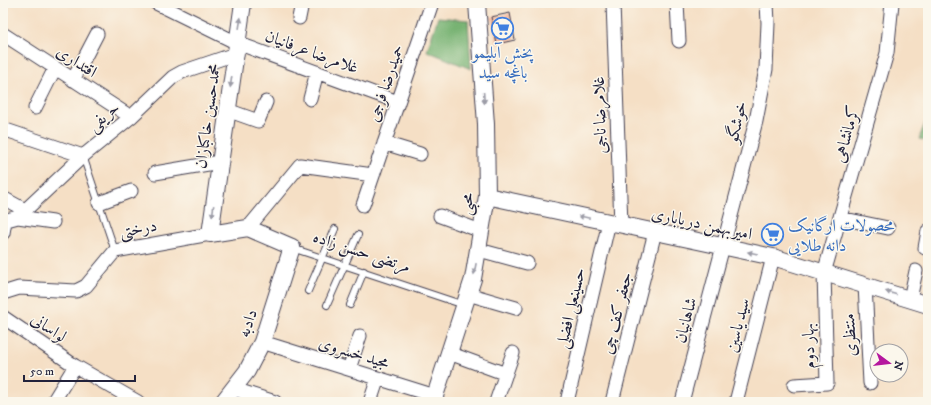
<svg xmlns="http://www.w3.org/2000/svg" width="931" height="405" viewBox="0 0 931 405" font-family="'IM FELL DW Pica',Amiri,serif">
<rect width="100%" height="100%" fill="#fbf7ec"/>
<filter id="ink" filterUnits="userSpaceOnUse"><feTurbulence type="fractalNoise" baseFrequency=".025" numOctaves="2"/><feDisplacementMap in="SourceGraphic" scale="8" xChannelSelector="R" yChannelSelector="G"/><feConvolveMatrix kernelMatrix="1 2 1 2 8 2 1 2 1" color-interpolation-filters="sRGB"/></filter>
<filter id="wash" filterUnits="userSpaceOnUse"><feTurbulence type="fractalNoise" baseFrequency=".012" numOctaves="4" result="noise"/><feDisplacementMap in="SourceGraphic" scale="16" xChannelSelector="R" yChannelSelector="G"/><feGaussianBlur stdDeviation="0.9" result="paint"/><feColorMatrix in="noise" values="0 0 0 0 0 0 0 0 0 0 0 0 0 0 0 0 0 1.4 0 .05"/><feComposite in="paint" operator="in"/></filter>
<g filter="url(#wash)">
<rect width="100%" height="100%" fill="#f5dfc5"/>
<!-- forest -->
<path fill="#77b272" stroke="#4c6a56" d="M 438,17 L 468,20 L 471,69 L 427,51 Z
M 928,115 L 928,141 L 919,139 Z"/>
<g id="blocks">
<!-- building -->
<path fill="#f19f7d" d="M 510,13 L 515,40 L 497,44 L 491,17 Z"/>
</g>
</g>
<g filter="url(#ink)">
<use href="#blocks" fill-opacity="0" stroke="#423e50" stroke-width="1"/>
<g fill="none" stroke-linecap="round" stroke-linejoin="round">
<defs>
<path id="service" d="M 83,156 L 115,251
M 292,248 L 464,305
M 308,291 L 335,229
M 327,305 L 358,235
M 350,305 L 364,271"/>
<path id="minor" d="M 156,3 L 237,43 L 398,102
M 613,3 L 621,225
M 677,3 L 679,41
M 299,18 L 302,3
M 3,34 L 131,117
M 73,80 L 97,34
M 310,99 L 317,72
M 35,108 L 55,68
M 227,110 L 258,121 L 266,102
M 3,129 L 83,156
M 384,143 L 420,154
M 155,173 L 220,162
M 3,198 L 25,210
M 99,203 L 131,191
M 363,205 L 432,3
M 440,216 L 481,231
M 18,217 L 53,222
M 840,218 L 888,228
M 3,221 L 18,217 L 83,156 L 131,117 L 173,77 L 182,72 L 235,54
M 248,228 L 300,165 L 373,175
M 3,233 L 5,221
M 925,248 L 928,231
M 479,250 L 527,263
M 865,285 L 870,383
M 3,293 L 19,288 L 76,291 L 86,286 L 115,251 L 210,234
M 468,294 L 516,308
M 910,299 L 916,271
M 3,317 L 75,366 L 138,402
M 262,342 L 435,396
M 449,353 L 506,374
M 349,369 L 360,336
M 794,385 L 827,383 L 824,273 L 887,53 L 892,3
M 234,389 L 275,402
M 53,402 L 75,366
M 370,402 L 378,378
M 496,402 L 513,353
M 567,402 L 609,222
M 612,402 L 655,232
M 682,402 L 756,121 L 766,69 L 768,23 L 767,3
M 736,402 L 773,257"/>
<path id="tertiary" d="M 487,196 L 773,257 L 928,305
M 223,402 L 247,371 L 262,342 L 292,247 L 248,228 L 210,234 L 243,3
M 433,402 L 473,279 L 487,196 L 486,124 L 477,3"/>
</defs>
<!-- service casing -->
<use href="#service" stroke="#423e50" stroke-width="8"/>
<!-- minor casing -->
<use href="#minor" stroke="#423e50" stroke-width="15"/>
<!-- tertiary casing -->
<use href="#tertiary" stroke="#423e50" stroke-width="18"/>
<!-- service -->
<use href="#service" stroke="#fff" stroke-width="6"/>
<!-- minor -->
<use href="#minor" stroke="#fff" stroke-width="13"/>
<!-- tertiary -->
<use href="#tertiary" stroke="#fff" stroke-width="16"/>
</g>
<!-- one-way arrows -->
<defs><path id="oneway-solid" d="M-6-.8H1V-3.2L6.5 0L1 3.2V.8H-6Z"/></defs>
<g fill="#9c9ca7">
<use href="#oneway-solid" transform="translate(240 23) rotate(-81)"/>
<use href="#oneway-solid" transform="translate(231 82) rotate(98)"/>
<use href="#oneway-solid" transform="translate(484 98) rotate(86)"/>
<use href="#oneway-solid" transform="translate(213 211) rotate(97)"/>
<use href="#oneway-solid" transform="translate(584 217) rotate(-168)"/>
<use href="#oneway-solid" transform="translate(753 253) rotate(-168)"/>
<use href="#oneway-solid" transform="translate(475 269) rotate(101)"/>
<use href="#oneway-solid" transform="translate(891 293) rotate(-163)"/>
</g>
</g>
<!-- icons -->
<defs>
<symbol id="supermarket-ring" viewBox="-11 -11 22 22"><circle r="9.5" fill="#fbf7ec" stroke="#3f7fe0" stroke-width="1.5"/><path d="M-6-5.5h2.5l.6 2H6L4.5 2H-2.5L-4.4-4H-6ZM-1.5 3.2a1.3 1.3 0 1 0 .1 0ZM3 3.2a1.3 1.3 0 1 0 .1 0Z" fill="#3f7fe0"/></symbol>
</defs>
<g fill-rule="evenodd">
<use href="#supermarket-ring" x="490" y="16" width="25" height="25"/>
<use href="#supermarket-ring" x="760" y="222" width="25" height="25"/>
</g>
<g text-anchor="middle" stroke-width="3" stroke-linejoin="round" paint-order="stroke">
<!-- street labels -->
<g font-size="17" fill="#22223b" stroke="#fbf7ec">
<text transform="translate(312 51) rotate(20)" y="6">غلامرضا عرفانیان</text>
<text transform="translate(77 61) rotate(33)" y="6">اقتداری</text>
<text transform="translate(385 83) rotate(-71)" y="6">حمیدرضا فرجی</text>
<text transform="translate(599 115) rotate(-92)" y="6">غلامرضا ناجی</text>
<text transform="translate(103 116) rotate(-40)" y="6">حریفی</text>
<text transform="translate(207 116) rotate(-82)" y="6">محمدحسین خاکبازان</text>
<text transform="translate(736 122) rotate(-77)" y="6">خوشگو</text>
<text transform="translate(846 134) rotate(-74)" y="6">کرمانشاهی</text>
<text transform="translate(466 204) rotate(-83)" y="6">محبی</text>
<text transform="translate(702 223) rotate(12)" y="6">امیربهمن دریاباری</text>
<text transform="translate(138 228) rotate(-11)" y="6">درختی</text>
<text transform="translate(362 251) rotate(18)" y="6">مرتضی حسن زاده</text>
<text transform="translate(570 308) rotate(-77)" y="6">حسینعلی افضلی</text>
<text transform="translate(616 313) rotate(-76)" y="6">جعفر کف چی</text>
<text transform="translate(685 320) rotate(-75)" y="6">شاهانیان</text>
<text transform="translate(247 323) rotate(-71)" y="6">دادبه</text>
<text transform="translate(737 325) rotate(-76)" y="6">سید یاسین</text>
<text transform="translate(49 327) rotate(34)" y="6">لواسانی</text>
<text transform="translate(849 335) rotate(-93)" y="6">منتظری</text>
<text transform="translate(808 346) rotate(-92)" y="6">بهار دوم</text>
<text transform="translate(354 352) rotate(17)" y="6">مجید خسروی</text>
</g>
<!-- shop labels -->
<g font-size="17" fill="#366cbe" stroke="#fbf7ec">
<text x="503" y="58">پخش آبلیمو<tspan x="503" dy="20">باغچه سید</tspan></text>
<text x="788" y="231" text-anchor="start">محصولات ارگانیک<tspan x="788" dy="20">دانه طلایی</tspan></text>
</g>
</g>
<!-- margin -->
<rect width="931" height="405" fill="none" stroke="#fbf7ec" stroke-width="16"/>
<!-- north arrow -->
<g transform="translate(889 363) rotate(105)"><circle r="19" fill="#fbf7ec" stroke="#a4a2a5"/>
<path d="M0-3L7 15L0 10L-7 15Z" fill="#b5179e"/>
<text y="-6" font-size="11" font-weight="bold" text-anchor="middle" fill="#22223b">N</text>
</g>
<!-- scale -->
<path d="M24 375v6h111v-6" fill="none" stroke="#22223b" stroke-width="2"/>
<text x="30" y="375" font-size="12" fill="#22223b" stroke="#fbf7ec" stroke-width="3" paint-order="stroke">50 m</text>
</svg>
